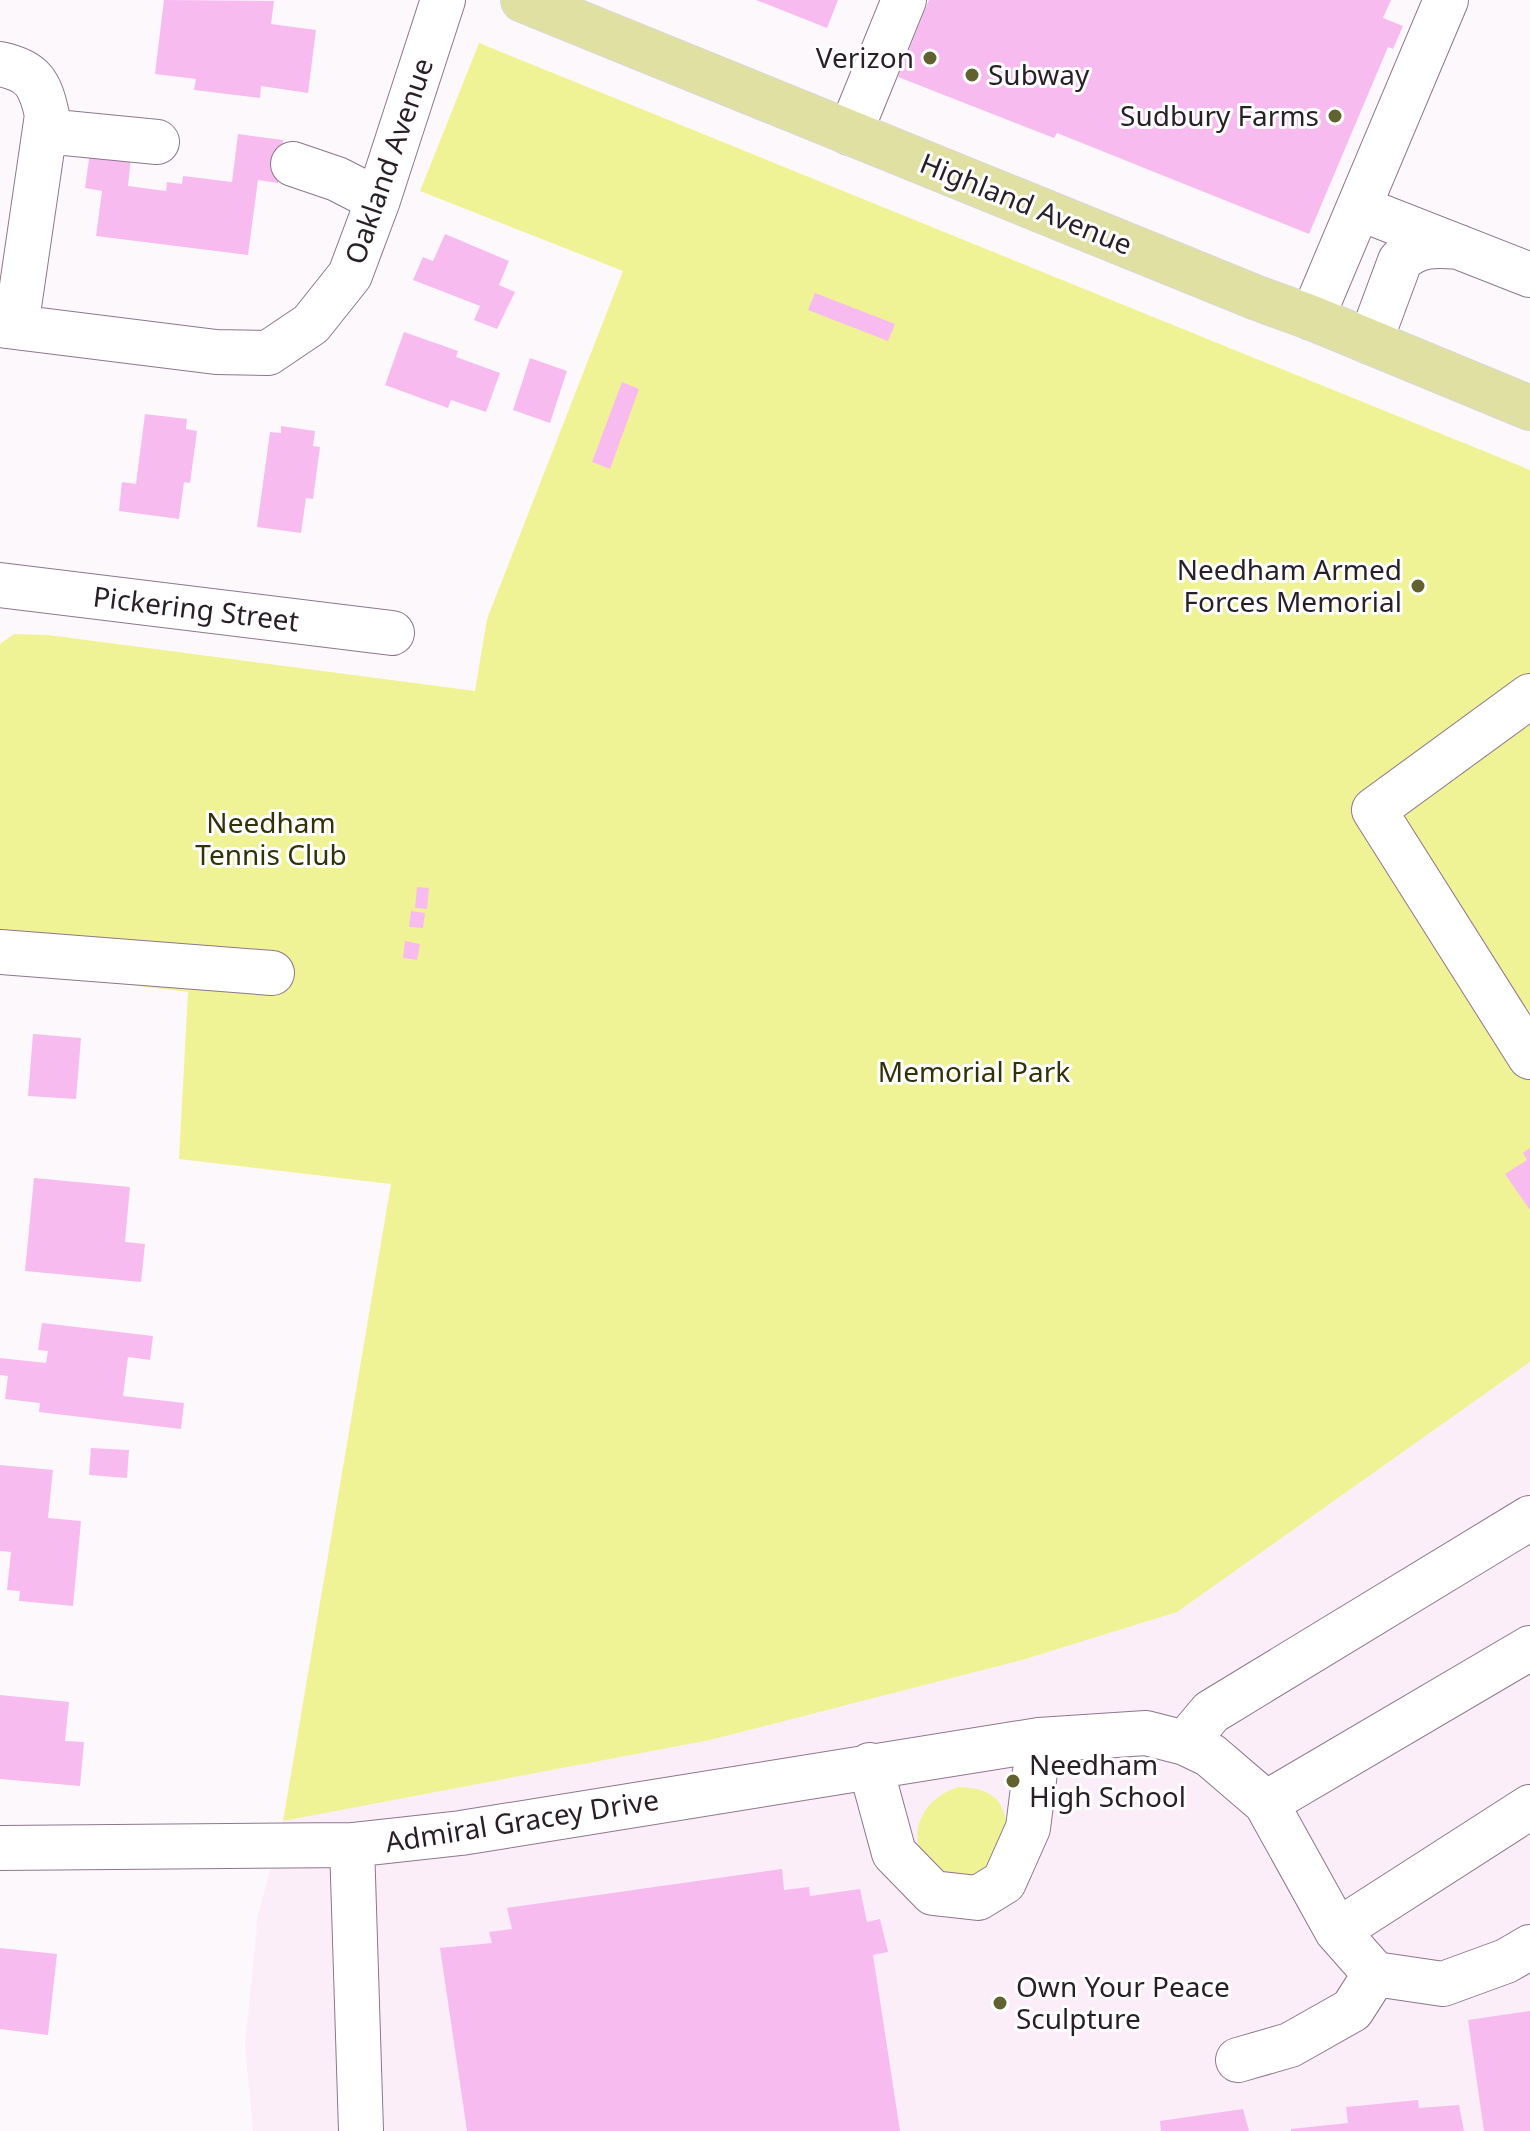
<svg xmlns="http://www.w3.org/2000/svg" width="1530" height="2131" viewBox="0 0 1530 2131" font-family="'Noto Sans',sans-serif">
<rect width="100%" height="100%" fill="#fdf8fc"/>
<!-- built -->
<path fill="#fbeef9" d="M 1530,1362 L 1530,2131 L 253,2131 L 245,2045 L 258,1915 L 283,1821 L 710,1740 L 1022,1660 L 1177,1612 Z"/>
<!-- green -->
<path fill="#f0f296" d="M 479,43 L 1530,470 L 1530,1362 L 1177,1612 L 1022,1660 L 710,1740 L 283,1821 L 391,1184 L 179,1159 L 188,992 L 0,969 L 0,644 L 14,634 L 48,635 L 475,691 L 487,619 L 623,271 L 420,191 Z
M 958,1787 C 1003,1788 1008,1810 1008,1849 L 976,1879 C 967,1878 952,1880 945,1876 C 900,1852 914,1801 958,1787 Z"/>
<!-- building -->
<path fill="#f8bbf0" d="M 164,0 L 274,1 L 271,24 L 316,30 L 308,93 L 261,86 L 260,98 L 194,90 L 196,79 L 155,74 Z
M 756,0 L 838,0 L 827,28 Z
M 929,0 L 1391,0 L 1383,18 L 1403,26 L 1393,49 L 1388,47 L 1309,234 L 1057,133 L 1054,138 L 898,77 Z
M 238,134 L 283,140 L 278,183 L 258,180 L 248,255 L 96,236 L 102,191 L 85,188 L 90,152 L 131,157 L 128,186 L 166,191 L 167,182 L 182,184 L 183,176 L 232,182 Z
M 445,234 L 509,261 L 499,285 L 515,292 L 497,329 L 474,320 L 480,306 L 413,280 L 423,257 L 433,261 Z
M 815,293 L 895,324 L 888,341 L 808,310 Z
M 404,332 L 458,351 L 456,357 L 500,373 L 486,412 L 451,400 L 448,408 L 385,385 Z
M 530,358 L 567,371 L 550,423 L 513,410 Z
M 622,382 L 639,389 L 610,469 L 592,462 Z
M 145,414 L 187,419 L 186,429 L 197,431 L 190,483 L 184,482 L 179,519 L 119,511 L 122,482 L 136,484 Z
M 281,426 L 315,431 L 313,446 L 320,447 L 313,499 L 306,498 L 301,533 L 257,527 L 270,432 L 281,433 Z
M 417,887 L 429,888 L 427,909 L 415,908 Z
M 411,911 L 425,913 L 423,928 L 409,927 Z
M 405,941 L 420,944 L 417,960 L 403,958 Z
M 33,1034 L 81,1038 L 76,1099 L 28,1096 Z
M 1530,1148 L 1530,1210 L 1505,1174 L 1527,1160 L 1523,1153 Z
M 34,1178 L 130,1187 L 125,1242 L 145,1244 L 141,1282 L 25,1271 Z
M 42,1323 L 153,1336 L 150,1360 L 128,1357 L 123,1396 L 184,1403 L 181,1429 L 39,1412 L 40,1403 L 5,1399 L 8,1376 L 0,1375 L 0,1358 L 46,1363 L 48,1351 L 38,1350 Z
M 91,1448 L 129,1450 L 127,1478 L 89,1475 Z
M 0,1465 L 53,1470 L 48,1518 L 81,1521 L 73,1606 L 19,1601 L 20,1591 L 7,1590 L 11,1552 L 0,1551 Z
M 0,1695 L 69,1702 L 65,1741 L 84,1742 L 80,1786 L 0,1779 Z
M 782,1869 L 784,1890 L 809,1887 L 810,1896 L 860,1889 L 867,1922 L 880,1919 L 888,1952 L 873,1955 L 900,2131 L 467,2131 L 440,1948 L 492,1943 L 489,1932 L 512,1929 L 507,1908 Z
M 0,1948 L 57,1954 L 48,2035 L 0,2029 Z
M 1530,2011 L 1530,2131 L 1484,2131 L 1468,2020 Z
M 1418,2100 L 1419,2108 L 1459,2105 L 1464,2131 L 1291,2131 L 1291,2129 L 1348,2123 L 1346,2107 Z
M 1243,2109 L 1249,2131 L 1161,2131 L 1160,2121 Z"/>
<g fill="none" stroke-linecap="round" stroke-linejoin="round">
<defs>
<path id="minor" d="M 0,64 C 33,71 40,83 47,115 L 16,327
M 45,131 L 157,142
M 850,133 L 904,0
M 293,164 L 337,179 L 378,200
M 1359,208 L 1530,275
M 1312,318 L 1446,0
M 0,325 L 216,352 L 268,353 L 311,324 L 350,275 L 378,200 L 443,0
M 1370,342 L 1400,261 C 1417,244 1436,245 1459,247
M 0,585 L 392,633
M 1530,696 L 1374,810 L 1530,1057
M 0,952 L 272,973
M 1185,1743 L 1211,1712 L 1530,1518
M 870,1765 L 894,1853 L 933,1893 L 978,1898 L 1004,1882 L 1028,1828 L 1039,1740
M 1266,1803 L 1530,1648
M 352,1845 L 361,2131
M 0,1848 L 352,1845 L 461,1833 L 1039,1740 L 1146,1733 L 1185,1743 L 1210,1755 L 1266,1803 L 1337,1931 L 1375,1974 L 1443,1984 L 1506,1961 L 1530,1947
M 1337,1931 L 1530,1807
M 1238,2060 L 1290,2045 L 1352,2010 L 1375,1974"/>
<path id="major" d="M 523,0 L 1257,298 L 1312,318 L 1530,408"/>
</defs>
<!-- minor casing -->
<use href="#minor" stroke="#8e768b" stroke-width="46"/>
<!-- major casing -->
<use href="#major" stroke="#d8d7d8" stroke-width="46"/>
<!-- minor -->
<use href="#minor" stroke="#fff" stroke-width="44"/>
<!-- major -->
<use href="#major" stroke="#dfe0a2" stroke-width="44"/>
</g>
<!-- markers -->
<g fill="#61622f" stroke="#fff" stroke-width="3">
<circle cx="930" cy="58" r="8"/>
<circle cx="972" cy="75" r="8"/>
<circle cx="1335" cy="116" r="8"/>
<circle cx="1418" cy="586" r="8"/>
<circle cx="1013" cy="1781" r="8"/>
<circle cx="1000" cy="2003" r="8"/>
</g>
<g text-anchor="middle" stroke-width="6" stroke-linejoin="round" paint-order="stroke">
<!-- poi labels -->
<g font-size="28" fill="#291f27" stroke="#fff" text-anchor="end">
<text x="914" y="68">Verizon</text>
<text x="988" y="85" text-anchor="start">Subway</text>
<text x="1319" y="126">Sudbury Farms</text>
<text x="1402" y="580">Needham Armed<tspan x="1402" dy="32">Forces Memorial</tspan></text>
<text x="1029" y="1775" text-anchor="start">Needham<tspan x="1029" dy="32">High School</tspan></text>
<text x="1016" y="1997" text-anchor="start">Own Your Peace<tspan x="1016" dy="32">Sculpture</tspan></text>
</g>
<!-- street labels -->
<g font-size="28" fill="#291f27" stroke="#fff">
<text transform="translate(389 161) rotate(-71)" y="10">Oakland Avenue</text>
<text transform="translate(1026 204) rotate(22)" y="10">Highland Avenue</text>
<text transform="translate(196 609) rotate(7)" y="10">Pickering Street</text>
<text transform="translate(522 1821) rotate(-9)" y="10">Admiral Gracey Drive</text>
</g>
<!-- park labels -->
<g font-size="28" fill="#323208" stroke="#fff">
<text x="271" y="833">Needham<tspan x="271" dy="32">Tennis Club</tspan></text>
<text x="974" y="1082">Memorial Park</text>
</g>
</g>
</svg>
